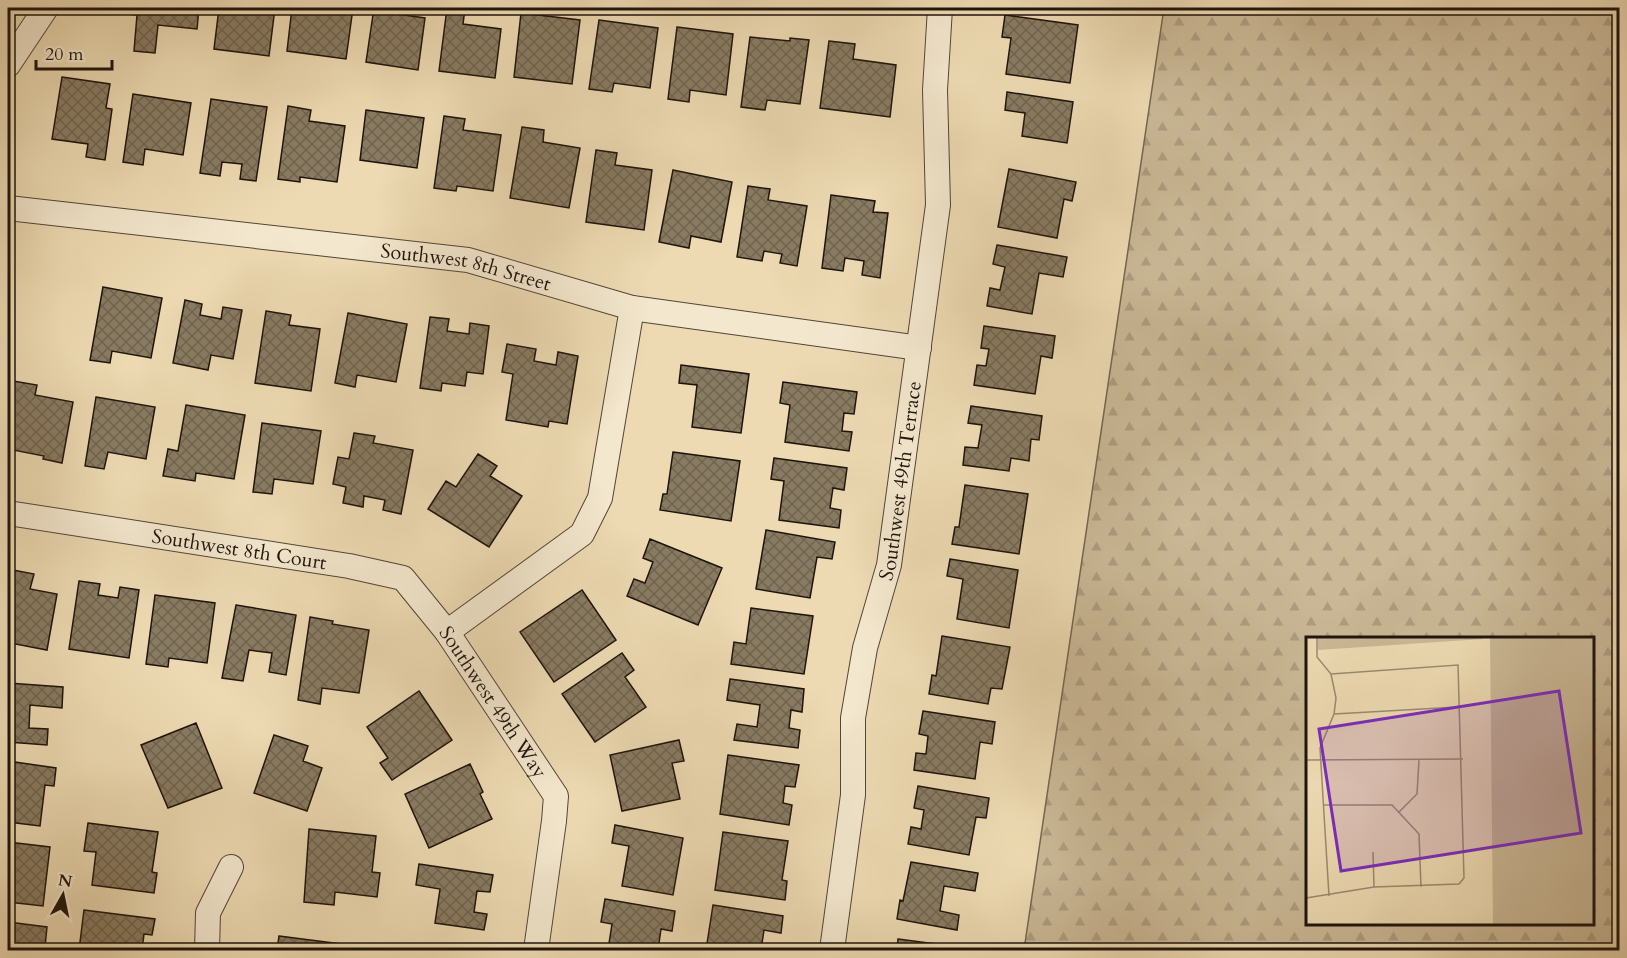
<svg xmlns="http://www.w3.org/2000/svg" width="1627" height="958" viewBox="0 0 1627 958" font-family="Cardo,serif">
<defs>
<pattern id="forest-firs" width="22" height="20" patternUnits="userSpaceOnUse" patternTransform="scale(1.5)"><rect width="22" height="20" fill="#cab896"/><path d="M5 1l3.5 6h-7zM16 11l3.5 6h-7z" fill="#ad9d80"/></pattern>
<pattern id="building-cross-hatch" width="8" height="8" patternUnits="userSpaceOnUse" patternTransform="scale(1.5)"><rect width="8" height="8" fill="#897b62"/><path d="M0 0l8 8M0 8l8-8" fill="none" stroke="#6f644f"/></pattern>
</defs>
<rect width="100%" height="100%" fill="#eddab2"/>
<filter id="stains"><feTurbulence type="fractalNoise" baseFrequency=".00333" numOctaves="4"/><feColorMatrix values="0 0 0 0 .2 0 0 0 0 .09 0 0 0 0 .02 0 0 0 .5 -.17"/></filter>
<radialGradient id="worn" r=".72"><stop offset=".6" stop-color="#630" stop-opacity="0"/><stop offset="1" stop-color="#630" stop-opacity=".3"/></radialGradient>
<!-- forest -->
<path fill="url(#forest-firs)" stroke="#746651" stroke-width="1.5" fill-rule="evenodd" d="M 1164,8 L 1619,8 L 1619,950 L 1024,950 ZM 1308,638 L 1592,638 L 1592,924 L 1308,924 Z"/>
<!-- building -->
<path fill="url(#building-cross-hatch)" stroke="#1d140c" stroke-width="1.5" d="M 128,8 L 199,8 L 197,29 L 158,25 L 155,53 L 134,51 L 137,15 L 127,14 Z
M 219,8 L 275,8 L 269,56 L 214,49 Z
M 292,8 L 353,8 L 346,59 L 287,51 Z
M 374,8 L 390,8 L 390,13 L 425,18 L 418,70 L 366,62 Z
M 447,8 L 465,9 L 463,24 L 501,29 L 495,78 L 439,71 Z
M 521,13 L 580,20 L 572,84 L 514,77 Z
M 1005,15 L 1078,25 L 1070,83 L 1006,74 L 1011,38 L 1002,37 Z
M 599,20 L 658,28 L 650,88 L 614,83 L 612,92 L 589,89 Z
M 677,27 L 733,34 L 726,95 L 690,90 L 689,102 L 668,99 Z
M 750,37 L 790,41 L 790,38 L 809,40 L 800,104 L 767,100 L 765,110 L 741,107 Z
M 829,41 L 855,44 L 853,59 L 896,65 L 890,117 L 820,108 Z
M 62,77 L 110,84 L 106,108 L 112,109 L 105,160 L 86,157 L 88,144 L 52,139 Z
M 1007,92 L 1073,102 L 1067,143 L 1022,136 L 1025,113 L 1005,110 Z
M 133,94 L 191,103 L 183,155 L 145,149 L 143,165 L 123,162 Z
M 211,99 L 267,107 L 256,181 L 240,179 L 242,164 L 222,162 L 220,176 L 200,173 Z
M 288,106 L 311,110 L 309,121 L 345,126 L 337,182 L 300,177 L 300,182 L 278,179 Z
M 366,110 L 424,118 L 417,168 L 360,160 Z
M 444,116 L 465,119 L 463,130 L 501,135 L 493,191 L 457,186 L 456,191 L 434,188 Z
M 522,127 L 544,130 L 543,142 L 580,148 L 569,208 L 510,198 Z
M 596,150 L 617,153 L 615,165 L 652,170 L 644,230 L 586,222 Z
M 1009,169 L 1076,182 L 1072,201 L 1064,199 L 1057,238 L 998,227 Z
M 673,170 L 732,182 L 721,242 L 691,236 L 689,248 L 659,242 Z
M 748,186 L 770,189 L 768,200 L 807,206 L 797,266 L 780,263 L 782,254 L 764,251 L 762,261 L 737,257 Z
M 831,195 L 875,201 L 873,212 L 888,213 L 880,278 L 862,275 L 864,261 L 845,258 L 843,271 L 822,268 Z
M 997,245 L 1067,257 L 1063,277 L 1039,273 L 1032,314 L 987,306 L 990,288 L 1000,290 L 1005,267 L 993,264 Z
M 103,287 L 162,298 L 151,358 L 112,351 L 110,363 L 90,360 Z
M 185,300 L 202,304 L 200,315 L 221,319 L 223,307 L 242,310 L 233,359 L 211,355 L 208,370 L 173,363 Z
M 266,311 L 291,315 L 289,325 L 320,329 L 311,391 L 255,383 Z
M 348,313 L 407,324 L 396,382 L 357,375 L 355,387 L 335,383 Z
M 430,317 L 449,319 L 447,331 L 469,334 L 470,323 L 489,326 L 483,374 L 467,372 L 465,386 L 442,383 L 441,391 L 420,388 Z
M 984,326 L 1055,336 L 1052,358 L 1041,356 L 1035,394 L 974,385 L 977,365 L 986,366 L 989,349 L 981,348 Z
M 507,344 L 536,349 L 534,361 L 556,365 L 558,352 L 578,356 L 567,424 L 549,421 L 548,427 L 506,420 L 513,374 L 502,372 Z
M 681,365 L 749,374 L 741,433 L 692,427 L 697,385 L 679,383 Z
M 13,381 L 37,385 L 35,395 L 73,402 L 62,463 L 43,459 L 44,456 L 8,449 L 8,413 Z
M 783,382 L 857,392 L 854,414 L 844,413 L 842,431 L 852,432 L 849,451 L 785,442 L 790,405 L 780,403 Z
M 96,397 L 155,407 L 146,459 L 108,452 L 104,469 L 85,466 Z
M 186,405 L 245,415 L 234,479 L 196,473 L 195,481 L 163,476 L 168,449 L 178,451 Z
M 971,406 L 1042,416 L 1039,440 L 1031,439 L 1029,461 L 1011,458 L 1009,471 L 963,465 L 965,447 L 978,448 L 982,425 L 968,423 Z
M 262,423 L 321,431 L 313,484 L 274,479 L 272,494 L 253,492 Z
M 354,433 L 375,436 L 373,443 L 413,450 L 401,514 L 383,510 L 385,500 L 364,496 L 363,507 L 343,503 L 346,487 L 333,484 L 338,457 L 349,459 Z
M 673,452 L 740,461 L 731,521 L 660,510 L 663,494 L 667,494 Z
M 478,454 L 497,466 L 490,476 L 522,496 L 489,547 L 428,509 L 446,481 L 456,487 Z
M 774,458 L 847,468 L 844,490 L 833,488 L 830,508 L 841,510 L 839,528 L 779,520 L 784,481 L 771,479 Z
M 965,485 L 1028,494 L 1019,554 L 952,544 L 955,527 L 959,527 Z
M 766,530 L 835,542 L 832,559 L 817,557 L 810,598 L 756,589 Z
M 650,539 L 722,568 L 698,625 L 627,596 L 634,579 L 645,583 L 653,562 L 643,558 Z
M 950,559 L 1018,570 L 1009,628 L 957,619 L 963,579 L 947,576 Z
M 8,569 L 34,574 L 30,589 L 57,594 L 47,650 L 10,643 L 13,630 L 8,629 Z
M 79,581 L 100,584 L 98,595 L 118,598 L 120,587 L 139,590 L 129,658 L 69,649 Z
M 582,590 L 616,640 L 554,682 L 520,632 Z
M 155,595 L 215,603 L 207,663 L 169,658 L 168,667 L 146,664 Z
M 236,605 L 296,615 L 286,675 L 269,672 L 272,653 L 249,650 L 243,681 L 222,678 Z
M 751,608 L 813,616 L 804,674 L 731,664 L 734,642 L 746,644 Z
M 310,617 L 333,621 L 332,624 L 369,630 L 359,693 L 322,688 L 320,704 L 298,700 Z
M 942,636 L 1010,647 L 1002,689 L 991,688 L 988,704 L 929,694 L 932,675 L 936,676 Z
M 622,653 L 634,670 L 625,677 L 646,707 L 595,742 L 562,694 Z
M 730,679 L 804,689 L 802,712 L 791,710 L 789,728 L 800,730 L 798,748 L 734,740 L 737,724 L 757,727 L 760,705 L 727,700 Z
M 8,683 L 63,687 L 62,708 L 30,705 L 29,728 L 48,729 L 47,745 L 8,742 Z
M 419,691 L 452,740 L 392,780 L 380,763 L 388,758 L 367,727 Z
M 923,711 L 995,722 L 992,744 L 980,742 L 975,779 L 914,770 L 916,753 L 926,754 L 928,736 L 919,734 Z
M 196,723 L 222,788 L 168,808 L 141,745 Z
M 274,735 L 308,746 L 303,761 L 322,768 L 307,811 L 254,793 Z
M 679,740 L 684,761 L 672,763 L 680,799 L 622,811 L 610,755 Z
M 728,755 L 799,765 L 795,787 L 785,786 L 783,803 L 792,805 L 789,825 L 720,814 Z
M 8,761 L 56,768 L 54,786 L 45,785 L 40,826 L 8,822 Z
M 470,764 L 483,792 L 480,794 L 492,819 L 429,848 L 405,794 Z
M 918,786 L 989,798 L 986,818 L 976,817 L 969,855 L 908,844 L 911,827 L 921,829 L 924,810 L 914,808 Z
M 88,823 L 158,832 L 152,872 L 157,873 L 154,893 L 92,885 L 96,852 L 84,851 Z
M 615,825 L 683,838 L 673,895 L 622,886 L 629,846 L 612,843 Z
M 309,829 L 376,836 L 372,872 L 380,873 L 377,897 L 335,892 L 334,905 L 304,902 Z
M 723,832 L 788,841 L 782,880 L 787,881 L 785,900 L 715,890 Z
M 8,842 L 50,847 L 43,906 L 8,902 Z
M 911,862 L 978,873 L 975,891 L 944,886 L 940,911 L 959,915 L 957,930 L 897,919 L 900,900 L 903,901 Z
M 419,864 L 493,875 L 490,892 L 477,891 L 474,912 L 487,914 L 484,930 L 435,923 L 440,889 L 416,885 Z
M 605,899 L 675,911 L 672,931 L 661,929 L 658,950 L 608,950 L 612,924 L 601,922 Z
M 713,905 L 783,916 L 781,933 L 764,930 L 761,950 L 706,950 Z
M 84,910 L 155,919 L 152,935 L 144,934 L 142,950 L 79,950 Z
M 8,922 L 47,927 L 45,947 L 32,945 L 32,950 L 8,950 Z
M 279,936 L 341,944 L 340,950 L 277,950 Z
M 898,939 L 968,948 L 967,950 L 897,950 Z"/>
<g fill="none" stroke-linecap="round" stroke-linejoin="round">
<defs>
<g id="minor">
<path d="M 8,65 L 46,8"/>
<path id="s1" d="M 8,208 L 468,260 L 632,308 L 919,348"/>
<path id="s2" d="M 8,513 L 349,566 L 403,578 L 447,632 L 556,796 L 554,821 L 536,950"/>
<path d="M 447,632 L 582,534 L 600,498 L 632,308"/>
<path d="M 207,950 L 208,913 L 231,867"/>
<path id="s3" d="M 832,950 L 853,795 L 853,718 L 865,648 L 889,565 L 938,205 L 935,90 L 940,8"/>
</g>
</defs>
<!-- minor casing -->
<use href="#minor" stroke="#514636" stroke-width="26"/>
<!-- minor -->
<use href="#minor" stroke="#f3e7cd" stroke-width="24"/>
</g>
<g text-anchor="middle" stroke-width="4.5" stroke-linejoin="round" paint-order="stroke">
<!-- street labels -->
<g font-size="20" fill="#1d140c" stroke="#f3e7cd">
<text dy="7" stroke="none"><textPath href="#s1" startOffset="462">Southwest 8th Street</textPath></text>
<text dy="7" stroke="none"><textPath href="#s3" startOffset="476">Southwest 49th Terrace</textPath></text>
<text dy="7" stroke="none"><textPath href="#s2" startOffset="234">Southwest 8th Court</textPath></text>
<text dy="7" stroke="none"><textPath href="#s2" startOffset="554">Southwest 49th Way</textPath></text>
</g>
</g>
<!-- overview -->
<g transform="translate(1306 637)">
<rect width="288" height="288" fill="#eddab2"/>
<path d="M 12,1 L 177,1 L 177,2 L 12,13 Z" fill="#cab896"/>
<path d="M 184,1 L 288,1 L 288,287 L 187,287 Z" fill="#cab896"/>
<path fill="none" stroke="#9a8b70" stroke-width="1.5" d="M 11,1 L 11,20 L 25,37 L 30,61 L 28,77 L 14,111 L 23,259M 28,77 L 151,70M 0,123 L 157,122M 17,168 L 86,168 L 113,197 L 115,250M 93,175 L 111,157 L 113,123M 67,215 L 68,250M 0,261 L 68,250 L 153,247 L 158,241 L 152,28 L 25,37"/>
<path fill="#7b2cbf" fill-opacity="0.15" stroke="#7b2cbf" stroke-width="3" d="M 253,54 L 275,196 L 35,234 L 13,92 Z"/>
<rect width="288" height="288" fill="none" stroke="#1d140c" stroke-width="3"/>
</g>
<!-- margin -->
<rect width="1627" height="958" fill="none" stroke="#eddab2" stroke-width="30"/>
<rect x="9" y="9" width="1609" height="940" fill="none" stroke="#1d140c" stroke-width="3"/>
<rect x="15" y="15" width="1597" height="928" fill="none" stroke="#1d140c" stroke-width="1.5"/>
<!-- north arrow -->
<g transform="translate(63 895) rotate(9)" stroke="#f3e7cd" stroke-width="4.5" paint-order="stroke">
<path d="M0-4.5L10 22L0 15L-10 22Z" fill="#1d140c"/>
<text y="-9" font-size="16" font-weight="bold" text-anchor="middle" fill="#1d140c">N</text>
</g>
<!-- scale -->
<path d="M36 60v9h76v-9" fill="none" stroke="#1d140c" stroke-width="3"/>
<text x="45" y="60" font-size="18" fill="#1d140c" stroke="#f3e7cd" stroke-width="4.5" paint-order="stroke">20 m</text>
<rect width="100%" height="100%" filter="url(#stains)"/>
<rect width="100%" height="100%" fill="url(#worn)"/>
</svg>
